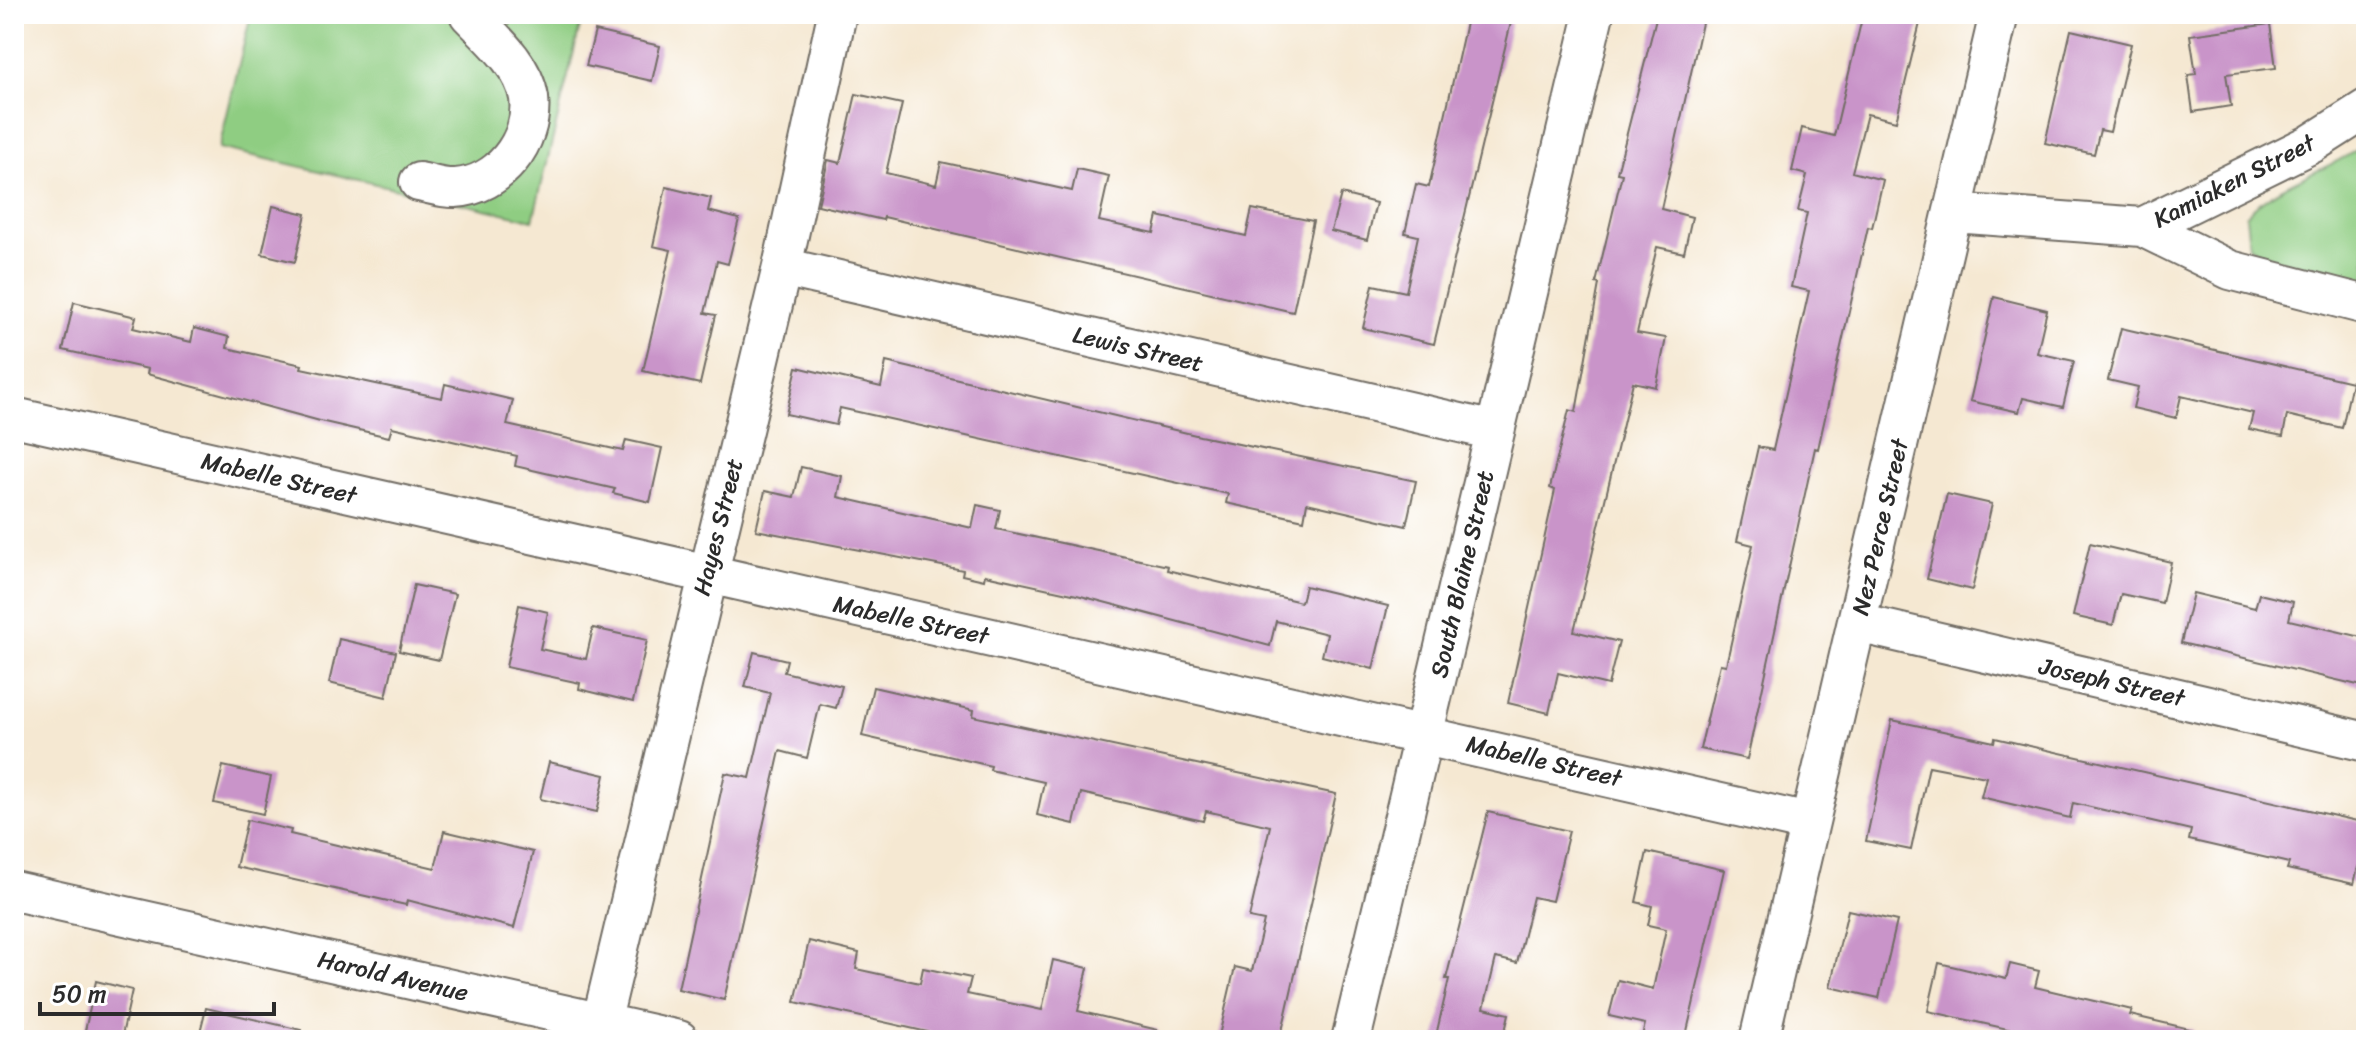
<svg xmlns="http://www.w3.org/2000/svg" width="2380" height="1054" viewBox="0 0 2380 1054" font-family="Sriracha,sans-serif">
<rect width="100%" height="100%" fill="#fff"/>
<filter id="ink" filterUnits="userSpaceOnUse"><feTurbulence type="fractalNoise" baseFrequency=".0125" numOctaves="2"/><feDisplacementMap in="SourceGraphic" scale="16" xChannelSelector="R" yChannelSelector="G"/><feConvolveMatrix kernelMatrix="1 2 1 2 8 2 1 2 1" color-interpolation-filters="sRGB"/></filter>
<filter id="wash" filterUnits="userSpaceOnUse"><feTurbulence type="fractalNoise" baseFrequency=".006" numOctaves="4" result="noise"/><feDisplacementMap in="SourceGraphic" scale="32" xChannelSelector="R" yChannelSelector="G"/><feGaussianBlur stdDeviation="1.8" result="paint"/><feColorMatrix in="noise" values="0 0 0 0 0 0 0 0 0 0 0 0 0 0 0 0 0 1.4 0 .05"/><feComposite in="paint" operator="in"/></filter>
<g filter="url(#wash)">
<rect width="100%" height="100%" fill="#f5e8d2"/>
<!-- green -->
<path fill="#8fcd82" stroke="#5d7c56" stroke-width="2" d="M 251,14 L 583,14 L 533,220 L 219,148 Z
M 2366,143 L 2366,281 L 2272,259 L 2249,247 L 2246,215 C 2278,181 2329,172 2366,143 Z"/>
<g id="blocks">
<!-- building -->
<path fill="#c994c9" d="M 1468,14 L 1513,14 L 1434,344 L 1363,328 L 1373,285 L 1406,292 L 1418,236 L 1405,233 L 1416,184 L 1429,187 Z
M 1657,14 L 1704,14 L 1661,209 L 1692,217 L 1684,253 L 1657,247 L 1637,333 L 1666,338 L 1656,387 L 1633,382 L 1574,631 L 1619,642 L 1608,685 L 1558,673 L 1549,713 L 1508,703 L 1555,490 L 1550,488 L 1569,410 L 1576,412 L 1599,284 L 1596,283 L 1622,174 L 1617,173 Z
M 1863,14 L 1881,14 L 1920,23 L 1896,121 L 1867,114 L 1852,172 L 1883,180 L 1872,228 L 1868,227 L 1818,449 L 1815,448 L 1747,759 L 1700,749 L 1720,664 L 1726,665 L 1753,545 L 1737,541 L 1758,447 L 1773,450 L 1809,291 L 1791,287 L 1807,213 L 1798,211 L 1807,175 L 1792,171 L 1802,128 L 1834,136 Z
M 2270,24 L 2276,68 L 2226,74 L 2231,106 L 2193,112 L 2188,75 L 2196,74 L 2190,35 Z
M 2071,30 L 2131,44 L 2110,132 L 2100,130 L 2094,154 L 2045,143 Z
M 595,31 L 660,46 L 652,81 L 586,66 Z
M 856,94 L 902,104 L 886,173 L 936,185 L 941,162 L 1072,191 L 1077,169 L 1109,176 L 1099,221 L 1154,233 L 1158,216 L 1246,236 L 1252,209 L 1313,221 L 1293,312 L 884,217 L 883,220 L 818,205 L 828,160 L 840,163 Z
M 666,187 L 711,198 L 708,211 L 739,219 L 728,264 L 717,261 L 705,313 L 716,315 L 700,384 L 643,371 L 671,250 L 653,246 Z
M 1341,194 L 1376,203 L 1367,240 L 1331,231 Z
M 273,206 L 306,214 L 295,262 L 262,254 Z
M 1994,297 L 2047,310 L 2037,353 L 2074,361 L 2063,407 L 2023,398 L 2019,412 L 1970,401 Z
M 74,302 L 136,317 L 133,328 L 191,342 L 194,328 L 229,337 L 227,348 L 302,365 L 301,368 L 442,398 L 445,384 L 513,400 L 507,425 L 623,451 L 626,440 L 662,448 L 650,502 L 613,493 L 615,489 L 515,466 L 517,456 L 392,427 L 389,437 L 320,421 L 147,374 L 148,369 L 63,350 Z
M 2121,328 L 2352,382 L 2342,428 L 2287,415 L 2283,436 L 2249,429 L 2253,413 L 2181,396 L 2176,418 L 2133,408 L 2138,387 L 2108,380 Z
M 886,362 L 1200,436 L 1416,481 L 1406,526 L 1307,503 L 1304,520 L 1226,503 L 1228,494 L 840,408 L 836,425 L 786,414 L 797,367 L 881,387 Z
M 801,467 L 842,476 L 838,497 L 972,528 L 977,505 L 1000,510 L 996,529 L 1168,566 L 1167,570 L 1301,602 L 1305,586 L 1388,606 L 1373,669 L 1322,656 L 1327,634 L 1276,621 L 1270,646 L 1077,595 L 985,575 L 984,580 L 962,575 L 963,570 L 756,530 L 765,491 L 794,497 Z
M 1947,494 L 1992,504 L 1972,590 L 1927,579 Z
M 2090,543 L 2171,562 L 2162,603 L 2121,594 L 2113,625 L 2073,616 Z
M 414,585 L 455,594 L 439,660 L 399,651 Z
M 2193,593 L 2255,608 L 2259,594 L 2293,602 L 2289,620 L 2366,638 L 2366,687 L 2181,643 Z
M 519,605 L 548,612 L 540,649 L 586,659 L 593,628 L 647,640 L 633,702 L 579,689 L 580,683 L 506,667 Z
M 339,639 L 396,652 L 386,697 L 329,683 Z
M 754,652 L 787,660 L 784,672 L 842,686 L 836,708 L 820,704 L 807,758 L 780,751 L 724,1000 L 678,989 L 725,773 L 750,778 L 770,693 L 745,687 Z
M 873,687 L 974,710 L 973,716 L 1336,794 L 1280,1040 L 1218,1040 L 1235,967 L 1252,971 L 1264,921 L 1249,918 L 1270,826 L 1206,811 L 1203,821 L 1081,793 L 1074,824 L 1037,815 L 1044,782 L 990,770 L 991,766 L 862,736 Z
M 1892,720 L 1994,742 L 1995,738 L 2366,823 L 2366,869 L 2358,867 L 2354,884 L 2287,869 L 2289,863 L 2189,840 L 2191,830 L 2073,803 L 2070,818 L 1981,797 L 1986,777 L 1929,766 L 1911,850 L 1866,841 Z
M 549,762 L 605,775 L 597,812 L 540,799 Z
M 223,766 L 271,777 L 263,814 L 214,803 Z
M 1488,812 L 1569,831 L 1552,901 L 1533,897 L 1517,963 L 1496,958 L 1484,1008 L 1509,1014 L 1503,1040 L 1435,1040 L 1449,979 L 1446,979 Z
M 247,820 L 291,830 L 290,834 L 435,868 L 444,831 L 533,852 L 514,928 L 407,900 L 406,905 L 236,867 Z
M 1647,852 L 1724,870 L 1685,1040 L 1641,1040 L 1645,1024 L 1609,1016 L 1618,980 L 1653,989 L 1666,929 L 1648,925 L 1652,906 L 1636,902 Z
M 1848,910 L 1897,921 L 1879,998 L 1830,987 Z
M 809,941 L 859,953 L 856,969 L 920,983 L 923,968 L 971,978 L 967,994 L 1042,1010 L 1053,960 L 1088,968 L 1078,1011 L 1158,1030 L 1156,1040 L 963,1040 L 795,1002 Z
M 1939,963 L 2006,979 L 2010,964 L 2039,971 L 2035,987 L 2132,1010 L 2130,1015 L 2194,1030 L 2193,1040 L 2056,1040 L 1928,1011 Z
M 96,981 L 132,990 L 121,1040 L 83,1040 Z
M 206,1008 L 301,1030 L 300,1040 L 198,1040 Z"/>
</g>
</g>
<g filter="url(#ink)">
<use href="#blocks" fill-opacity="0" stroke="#726d65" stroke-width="2"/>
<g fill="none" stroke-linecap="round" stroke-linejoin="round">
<defs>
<path id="minor" d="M 419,182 C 430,184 444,189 455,188 C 498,186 534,142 529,98 C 524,65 491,37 469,14
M 1954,213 L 2142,227 L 2311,144 L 2366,109
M 2142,227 L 2230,270 L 2366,305
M 782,267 L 1495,431
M 14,417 C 612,554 1212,683 1809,823
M 1858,623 L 2366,742
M 14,891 L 679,1040
M 597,1040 L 782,267 L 837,14
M 1351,1040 L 1594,14
M 1759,1040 L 1999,14"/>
</defs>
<!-- minor casing -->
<use href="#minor" stroke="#726d65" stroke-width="42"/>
<!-- minor -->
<use href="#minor" stroke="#fff" stroke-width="38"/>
</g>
</g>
<g text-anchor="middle" stroke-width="7" stroke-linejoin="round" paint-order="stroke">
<!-- street labels -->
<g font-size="24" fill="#2b2b2b" stroke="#fff">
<text transform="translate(2234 181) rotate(-27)" y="8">Kamiaken Street</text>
<text transform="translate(1138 349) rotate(13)" y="8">Lewis Street</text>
<text transform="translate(279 478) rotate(13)" y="8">Mabelle Street</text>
<text transform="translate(718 527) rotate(-76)" y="8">Hayes Street</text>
<text transform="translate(1880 527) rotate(-77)" y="8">Nez Perce Street</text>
<text transform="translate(1462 574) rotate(-77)" y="8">South Blaine Street</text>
<text transform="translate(911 620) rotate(12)" y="8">Mabelle Street</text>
<text transform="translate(2112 682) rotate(13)" y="8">Joseph Street</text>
<text transform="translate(1544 761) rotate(13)" y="8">Mabelle Street</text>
<text transform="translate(393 976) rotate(13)" y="8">Harold Avenue</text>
</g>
</g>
<!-- margin -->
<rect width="2380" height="1054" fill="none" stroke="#fff" stroke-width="48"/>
<!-- scale -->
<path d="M40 1002v12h234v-12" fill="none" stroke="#2b2b2b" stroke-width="4"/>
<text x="52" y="1002" font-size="24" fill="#2b2b2b" stroke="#ffffff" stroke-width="6" paint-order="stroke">50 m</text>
</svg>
